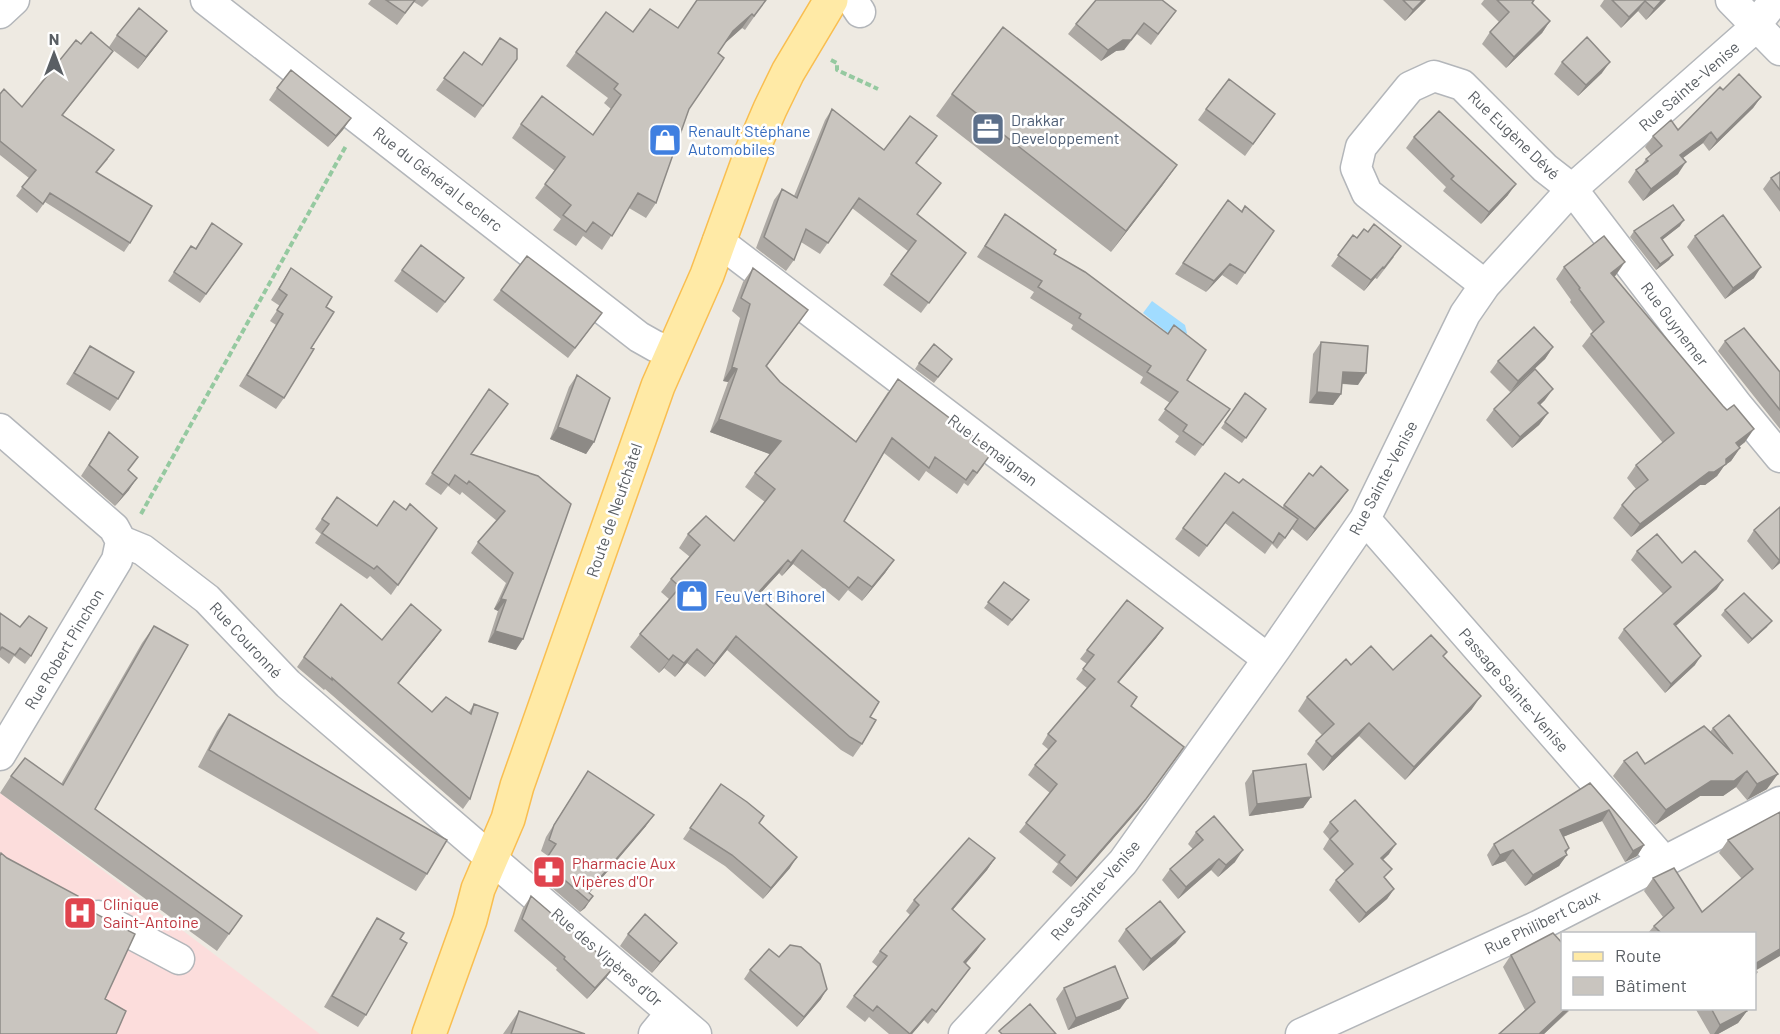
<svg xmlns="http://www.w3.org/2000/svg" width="1780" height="1034" viewBox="0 0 1780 1034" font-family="Barlow,sans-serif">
<rect width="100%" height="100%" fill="#eeeae2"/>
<!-- medical -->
<path fill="#fcdddc" d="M 0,793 L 320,1034 L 0,1034 Z"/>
<!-- water -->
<path fill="#a1dcff" d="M 1152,301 L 1185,325 L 1187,333 L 1181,339 L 1174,338 L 1143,313 Z"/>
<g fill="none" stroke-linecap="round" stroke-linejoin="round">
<defs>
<path id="minor" d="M 206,0 L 639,337 L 655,346 L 673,352
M 852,0 L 860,12
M 1731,0 L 1780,50
M 0,13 L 14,0
M 718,241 L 1268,659
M 1485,285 L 1367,193 L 1356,168 L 1361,147 L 1410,87 L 1434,76 L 1462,85 L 1545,168 L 1572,189 L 1737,405 L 1780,457
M 0,429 L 114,528 L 121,541 L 117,560 L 0,755
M 1365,519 L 1664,861
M 121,541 L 143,550 L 207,599 L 288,684 L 696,1034
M 98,916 L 179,959
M 654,1034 L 671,1013
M 964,1034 L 1123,862 L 1276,648 L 1365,519 L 1465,314 L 1485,285 L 1572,189 L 1750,32 L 1775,0
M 1301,1034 L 1538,926 L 1780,802"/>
<path id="major" d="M 429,1034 L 470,920 L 478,889 L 508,819 L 517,786 L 658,386 L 707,275 L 752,151 L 770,109 L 788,72 L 831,0"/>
</defs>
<!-- minor casing -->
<use href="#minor" stroke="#b3b6ba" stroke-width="33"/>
<!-- major casing -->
<use href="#major" stroke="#f9be50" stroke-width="36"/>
<!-- path -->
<path stroke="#95c9a0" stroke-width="4" stroke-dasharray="6 3" stroke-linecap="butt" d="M 831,60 L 837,63 L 837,70 L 878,89
M 141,514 L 346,146"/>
<!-- minor -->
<use href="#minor" stroke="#fff" stroke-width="30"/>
<!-- major -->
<use href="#major" stroke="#ffeaa6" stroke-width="33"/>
</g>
<!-- wall -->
<path fill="#ada9a4" d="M 371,0 L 429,0 L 422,7 L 414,2 L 397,25 L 368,4 Z
M 766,0 L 745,30 L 742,28 L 724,44 L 718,53 L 689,109 L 656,203 L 646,218 L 629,208 L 602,250 L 583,236 L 576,246 L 553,230 L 561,219 L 535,198 L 555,171 L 512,138 L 521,124 L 593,135 L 611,109 L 604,103 L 608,98 L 566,66 L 576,52 L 633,32 L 678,28 Z
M 1383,0 L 1426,0 L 1405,21 Z
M 1484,0 L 1534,0 L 1532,3 L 1550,21 L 1542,33 L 1506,68 L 1482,44 L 1490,32 L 1499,22 L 1481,4 Z
M 1604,0 L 1666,0 L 1646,20 L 1638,11 L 1621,28 L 1600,6 Z
M 1176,11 L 1151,45 L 1137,34 L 1124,50 L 1116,51 L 1101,61 L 1068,34 L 1076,24 Z
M 117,35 L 159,42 L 138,69 L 109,47 Z
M 81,44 L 113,51 L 63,115 L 108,159 L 97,172 L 130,243 L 124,252 L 45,202 L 37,213 L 16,196 L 29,178 L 0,155 L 0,94 L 22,107 Z
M 464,52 L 481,65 L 517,59 L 475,118 L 436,90 Z
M 1562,62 L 1602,73 L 1578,96 L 1554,74 Z
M 277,88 L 351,118 L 328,147 L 269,100 Z
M 1723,90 L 1761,97 L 1753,108 L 1709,151 L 1703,143 L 1683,158 L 1678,174 L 1643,201 L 1628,182 L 1636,170 L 1641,166 L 1646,159 L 1651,155 L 1645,147 L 1653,136 L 1678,130 Z
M 952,94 L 1177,165 L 1162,186 L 1111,252 L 936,116 Z
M 832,109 L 884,150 L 937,136 L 916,164 L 941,183 L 917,214 L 966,253 L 921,313 L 883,285 L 908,251 L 852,208 L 820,254 L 801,242 L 794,260 L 786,271 L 756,248 L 774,200 L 782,189 L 794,196 L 825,120 Z
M 1206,109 L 1275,114 L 1245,156 L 1198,120 Z
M 1414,137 L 1508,195 L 1481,224 L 1443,191 L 1446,187 L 1406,148 Z
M 1780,172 L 1780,212 L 1763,189 L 1771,178 Z
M 1228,200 L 1241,211 L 1245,206 L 1274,231 L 1237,285 L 1222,275 L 1206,292 L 1175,274 Z
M 1005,214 L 1054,254 L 1187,380 L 1230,409 L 1195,456 L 1175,442 L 1179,436 L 1158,420 L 1170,403 L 1140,383 L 1143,377 L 1071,329 L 1073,325 L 1030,298 L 1034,292 L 977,257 Z
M 212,223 L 242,244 L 200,303 L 168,281 L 191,246 L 195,249 Z
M 1680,226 L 1662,240 L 1673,255 L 1669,260 L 1656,270 L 1630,237 L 1634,231 Z
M 1368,232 L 1394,257 L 1377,279 L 1375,278 L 1364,291 L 1331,266 L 1353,235 L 1357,238 Z
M 1695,236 L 1754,278 L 1725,299 L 1687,247 Z
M 1564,267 L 1616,275 L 1614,277 L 1745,442 L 1739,447 L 1740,448 L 1731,461 L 1724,466 L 1717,476 L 1705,485 L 1700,485 L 1631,537 L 1613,518 L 1622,505 L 1636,489 L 1627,478 L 1636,465 L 1663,443 L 1582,346 L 1593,332 L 1570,302 L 1571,300 L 1556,279 Z
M 291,268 L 326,307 L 311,348 L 284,398 L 276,409 L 239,386 L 276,325 L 270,321 L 280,306 L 271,300 Z
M 753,268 L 808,310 L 767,366 L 780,382 L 856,441 L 888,392 L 984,465 L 968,486 L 964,483 L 957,494 L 926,471 L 919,481 L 884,453 L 844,521 L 894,560 L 885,573 L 862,601 L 848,590 L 839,601 L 793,564 L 782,576 L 779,573 L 758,596 L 870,717 L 862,744 L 853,757 L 841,750 L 727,650 L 705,677 L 687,663 L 675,677 L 664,668 L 659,673 L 630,647 L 640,634 L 669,599 L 661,592 L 671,579 L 690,557 L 679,548 L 688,534 L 734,541 L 765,502 L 745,487 L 755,473 L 770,454 L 710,432 L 728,382 L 723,381 L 740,318 L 732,311 L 743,282 Z
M 402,270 L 456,289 L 437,313 L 394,281 Z
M 501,290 L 602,313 L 568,358 L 493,300 Z
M 1725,341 L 1780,372 L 1780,429 L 1718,351 Z
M 1321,342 L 1358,385 L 1342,384 L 1341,394 L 1333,405 L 1309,403 L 1313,354 Z
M 90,346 L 118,399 L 110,411 L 66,384 Z
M 1553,347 L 1545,359 L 1510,392 L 1490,372 L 1498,361 Z
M 919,363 L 948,365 L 934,383 L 915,369 Z
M 577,375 L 594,442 L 586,454 L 550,439 L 569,387 Z
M 489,389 L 472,454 L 538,476 L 516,650 L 488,642 L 498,611 L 494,609 L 506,583 L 471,553 L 478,542 L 497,521 L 462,492 L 460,495 L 448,486 L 441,495 L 425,484 Z
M 1245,393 L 1266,409 L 1242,443 L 1221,428 Z
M 1545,400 L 1540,405 L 1548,413 L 1539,425 L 1512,448 L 1486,420 L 1494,409 Z
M 109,432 L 128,470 L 129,490 L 115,506 L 81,476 Z
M 1309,473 L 1340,501 L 1307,541 L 1292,529 L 1277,549 L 1272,544 L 1265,554 L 1225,523 L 1199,557 L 1175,539 L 1183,528 L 1239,483 L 1282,508 Z
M 337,497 L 377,526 L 406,510 L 437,528 L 391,595 L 370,576 L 367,579 L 315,543 L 321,534 L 315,529 Z
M 1780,507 L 1780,563 L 1772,570 L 1747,541 L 1754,530 Z
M 1637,551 L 1682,563 L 1717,589 L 1675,626 L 1695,665 L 1665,693 L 1618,638 L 1624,629 L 1663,594 L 1631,560 Z
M 1004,582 L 1029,600 L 1008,626 L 984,608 Z
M 341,604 L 382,640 L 441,630 L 434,640 L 398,684 L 432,712 L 469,712 L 474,704 L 470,799 L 463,809 L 325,689 L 324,690 L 297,667 Z
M 1725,610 L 1767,627 L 1748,644 L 1721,615 Z
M 0,613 L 31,656 L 25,664 L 14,656 L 9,664 L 0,657 Z
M 154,626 L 95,809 L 242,916 L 217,951 L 0,793 L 11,776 L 61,784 L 142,643 Z
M 1163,628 L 1156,638 L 1119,682 L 1131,706 L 1139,809 L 1071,887 L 1052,872 L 1058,864 L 1019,832 L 1050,793 L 1028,775 L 1035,765 L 1049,750 L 1042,744 L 1048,734 L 1087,688 L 1076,679 L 1087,664 L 1080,659 L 1087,650 Z
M 1447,652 L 1443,657 L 1472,709 L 1405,780 L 1359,736 L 1323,771 L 1307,754 L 1316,741 L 1322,735 L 1298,711 L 1307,697 L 1351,665 L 1393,670 Z
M 229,714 L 427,874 L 416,891 L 198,767 L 217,731 Z
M 1713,728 L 1767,789 L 1747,800 L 1736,787 L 1723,796 L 1700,796 L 1655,825 L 1613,776 L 1624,761 L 1645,764 L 1710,732 Z
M 588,771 L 646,826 L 589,893 L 593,896 L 585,908 L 580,912 L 536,874 L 548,856 L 541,851 L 546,837 Z
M 1253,771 L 1311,797 L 1303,808 L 1249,816 L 1245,783 Z
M 1590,783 L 1644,845 L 1637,856 L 1625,862 L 1602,821 L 1563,837 L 1569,848 L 1566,853 L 1559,866 L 1525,886 L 1505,861 L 1492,866 L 1487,855 L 1494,844 Z
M 721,784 L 759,824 L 790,868 L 763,899 L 725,866 L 683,839 Z
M 1780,812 L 1756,970 L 1758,972 L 1755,976 L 1755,933 L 1648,933 L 1654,926 L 1663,917 L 1644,891 L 1653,878 L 1702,912 L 1742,879 L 1719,853 L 1728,840 Z
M 1330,822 L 1389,854 L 1383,860 L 1385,879 L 1394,889 L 1387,899 L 1359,923 L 1329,890 L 1336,880 L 1345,872 L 1323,849 L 1329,839 L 1323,832 Z
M 1196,832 L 1235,862 L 1218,877 L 1211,870 L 1178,899 L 1162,880 L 1170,869 L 1193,849 L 1188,844 Z
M 995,858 L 987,870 L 952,910 L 977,950 L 965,963 L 962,979 L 928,1024 L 924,1020 L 912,1034 L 889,1034 L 869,1017 L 865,1022 L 846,1007 L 854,996 L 878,967 L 872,962 L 880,951 L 910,915 L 906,911 L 914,900 Z
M 531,896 L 614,967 L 605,979 L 587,999 L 556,970 L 557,968 L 514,931 L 523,908 Z
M 377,918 L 400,939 L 366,1015 L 358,1027 L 324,1007 L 369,930 Z
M 1126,929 L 1176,943 L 1143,971 L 1118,941 Z
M 628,934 L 677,943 L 668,954 L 652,973 L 620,946 Z
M 1511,955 L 1563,1008 L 1569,1011 L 1544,1034 L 1499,1034 L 1525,1010 L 1503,967 Z
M 750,970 L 821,999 L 797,1027 L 744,979 Z
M 1064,988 L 1120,1009 L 1068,1030 L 1056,999 Z
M 1695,1008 L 1745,1008 L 1747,1011 L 1738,1023 L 1718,1034 L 1710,1034 Z
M 519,1011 L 585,1034 L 503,1034 Z"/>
<!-- shaded-wall -->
<path fill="#8d8a86" d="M 1423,0 L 1426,0 L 1405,21 L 1413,10 Z
M 1662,0 L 1666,0 L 1646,20 L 1654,9 Z
M 1645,1 L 1638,11 L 1621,28 L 1629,17 Z
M 752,14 L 742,28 L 723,45 L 733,31 Z
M 1550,21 L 1542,33 L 1506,68 L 1514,57 Z
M 1144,23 L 1124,50 L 1116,51 L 1101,61 L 1108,50 Z
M 167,31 L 159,42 L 138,69 L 146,57 Z
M 1610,62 L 1602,73 L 1578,96 L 1586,85 Z
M 1761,97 L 1753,108 L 1709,151 L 1717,140 Z
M 351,118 L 343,130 L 328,147 L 336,136 Z
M 1711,132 L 1703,143 L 1672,166 L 1680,155 Z
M 1686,162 L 1678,174 L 1643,201 L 1651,189 Z
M 1177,165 L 1162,186 L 1111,252 L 1126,231 Z
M 1516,184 L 1508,195 L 1481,224 L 1489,212 Z
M 1684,220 L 1680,226 L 1657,244 L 1661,238 Z
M 1673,255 L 1669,260 L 1656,270 L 1660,264 Z
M 1625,262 L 1616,275 L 1602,286 L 1611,273 Z
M 1230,264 L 1222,275 L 1206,292 L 1214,281 Z
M 1383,267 L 1375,278 L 1364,291 L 1371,280 Z
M 1761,267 L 1754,278 L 1725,299 L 1733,288 Z
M 1553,347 L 1545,359 L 1510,392 L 1518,381 Z
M 732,367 L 737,369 L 728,382 L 723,381 Z
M 1343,372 L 1366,373 L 1358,385 L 1335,383 Z
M 1553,389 L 1545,400 L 1530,414 L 1538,403 Z
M 1317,392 L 1341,394 L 1333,405 L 1309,403 Z
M 1548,413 L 1539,425 L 1512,448 L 1520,437 Z
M 719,419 L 781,441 L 772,455 L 710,432 Z
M 558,427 L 594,442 L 586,454 L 550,439 Z
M 1754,429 L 1745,442 L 1727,456 L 1736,443 Z
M 1740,448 L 1731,461 L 1724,466 L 1717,476 L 1705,485 L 1700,485 L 1631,537 L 1640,524 Z
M 137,478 L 129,490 L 115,506 L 123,495 Z
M 1348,490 L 1340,501 L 1307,541 L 1315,529 Z
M 802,550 L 793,564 L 782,576 L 791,563 Z
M 1780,559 L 1780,563 L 1772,570 Z
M 788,560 L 779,573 L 747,608 L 756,595 Z
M 894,560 L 885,573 L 862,601 L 872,587 Z
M 1723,580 L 1717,589 L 1668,633 L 1674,624 Z
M 501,599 L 506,600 L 498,611 L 494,609 Z
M 1772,621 L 1767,627 L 1748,644 L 1752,639 Z
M 1163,628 L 1156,638 L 1111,691 L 1118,682 Z
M 441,630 L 434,640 L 390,693 L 398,683 Z
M 495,631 L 523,639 L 516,650 L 488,642 Z
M 736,636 L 727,650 L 705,677 L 714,664 Z
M 697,649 L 687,663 L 675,677 L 684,663 Z
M 673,655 L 664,668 L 659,673 L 669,660 Z
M 1701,656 L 1695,665 L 1665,693 L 1671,684 Z
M 1481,696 L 1472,709 L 1405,780 L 1414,767 Z
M 1369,723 L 1359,736 L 1323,771 L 1332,757 Z
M 1184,747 L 1139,809 L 1071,887 L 1077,878 Z
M 1747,771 L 1736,787 L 1723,796 L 1700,796 L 1655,825 L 1666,810 L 1711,781 Z
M 1778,774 L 1767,789 L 1747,800 L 1757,784 Z
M 1311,797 L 1303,808 L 1249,816 L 1257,804 Z
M 1609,810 L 1602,821 L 1553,841 L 1560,830 Z
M 654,815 L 646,826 L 585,898 L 588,892 Z
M 1396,844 L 1389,854 L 1374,868 L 1381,858 Z
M 1644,845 L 1637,856 L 1625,862 L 1633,851 Z
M 1569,848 L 1562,858 L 1567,855 L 1559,866 L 1525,886 L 1533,875 Z
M 1243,850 L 1235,862 L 1218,877 L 1226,865 Z
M 1513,850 L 1505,861 L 1492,866 L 1500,855 Z
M 797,857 L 790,868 L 763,899 L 771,888 Z
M 995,858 L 987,870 L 944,920 L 952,909 Z
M 1219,859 L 1211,870 L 1178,899 L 1186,887 Z
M 1394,889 L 1387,899 L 1359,923 L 1366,913 Z
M 593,896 L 585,908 L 580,912 L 589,901 Z
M 1185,932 L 1176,943 L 1143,971 L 1151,959 Z
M 985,939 L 977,950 L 957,974 L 964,962 Z
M 677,943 L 668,954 L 652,973 L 660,962 Z
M 1780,949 L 1780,956 L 1755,971 L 1755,964 Z
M 614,967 L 605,979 L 587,999 L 595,988 Z
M 827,989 L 821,999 L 797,1027 L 804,1017 Z
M 1128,998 L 1120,1009 L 1068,1030 L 1076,1018 Z
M 1567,1008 L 1571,1008 L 1544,1034 L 1539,1034 Z
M 932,1009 L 924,1020 L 912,1034 L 910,1034 Z
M 1747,1011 L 1738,1023 L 1718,1034 L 1714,1034 L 1720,1025 Z"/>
<!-- building -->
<path fill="#c9c5bf" stroke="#8d8a86" stroke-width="1.5" d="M 386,0 L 415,0 L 405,13 Z
M 697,0 L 766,0 L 754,16 L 752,14 L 733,31 L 718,53 L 724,58 L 689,109 L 656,203 L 638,193 L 612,236 L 593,222 L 586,232 L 563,215 L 571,205 L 545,184 L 565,157 L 521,124 L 542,96 L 593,135 L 621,95 L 614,89 L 618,84 L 576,52 L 606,12 L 633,32 L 650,9 L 678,28 Z
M 1096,0 L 1162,0 L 1176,11 L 1158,34 L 1144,23 L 1131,40 L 1123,40 L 1108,50 L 1076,24 Z
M 1403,0 L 1423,0 L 1413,10 Z
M 1497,0 L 1534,0 L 1532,3 L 1550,21 L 1514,57 L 1490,32 L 1509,12 Z
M 1612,0 L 1662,0 L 1654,9 L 1645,1 L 1629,17 Z
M 139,8 L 167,31 L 146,57 L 117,35 Z
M 1003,27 L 1177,165 L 1126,231 L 952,94 Z
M 91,32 L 113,51 L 62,115 L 114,150 L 96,172 L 152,206 L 130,243 L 50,193 L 43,204 L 22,187 L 36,170 L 0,141 L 0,94 L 4,89 L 22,107 L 76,40 L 81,44 Z
M 1587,37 L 1610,62 L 1586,85 L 1562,62 Z
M 500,38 L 517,49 L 517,59 L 483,106 L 444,78 L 464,52 L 482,65 Z
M 291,70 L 351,118 L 336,136 L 277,88 Z
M 1739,74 L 1761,97 L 1717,140 L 1711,132 L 1680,155 L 1686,162 L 1651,189 L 1636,170 L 1648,161 L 1646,159 L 1662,146 L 1653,136 L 1671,120 L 1678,130 L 1720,87 L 1723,90 Z
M 1229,79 L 1275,114 L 1253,144 L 1206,109 Z
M 832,109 L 884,150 L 910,116 L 937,136 L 916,163 L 941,183 L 917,214 L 966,253 L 929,303 L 891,274 L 916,241 L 859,198 L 828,243 L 806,229 L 794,260 L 764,237 L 782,189 L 797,198 Z
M 1439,111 L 1516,184 L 1489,212 L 1451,179 L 1454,176 L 1414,137 Z
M 1780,172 L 1780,190 L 1771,178 Z
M 1228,200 L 1242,212 L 1245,206 L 1274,231 L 1245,273 L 1230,264 L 1214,281 L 1183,263 Z
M 1673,205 L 1684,220 L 1661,238 L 1673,255 L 1660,264 L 1634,231 Z
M 1005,214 L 1056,250 L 1054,254 L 1085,272 L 1168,334 L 1174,325 L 1206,350 L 1187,380 L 1230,409 L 1203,445 L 1183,431 L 1187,425 L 1165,409 L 1178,392 L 1147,372 L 1151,366 L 1079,318 L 1081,314 L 1038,287 L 1042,281 L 985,246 Z
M 1723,215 L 1761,267 L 1733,288 L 1695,236 Z
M 212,223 L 242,244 L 206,294 L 174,272 L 191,246 L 196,249 Z
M 1374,224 L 1401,246 L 1384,268 L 1383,267 L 1371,280 L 1338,255 L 1353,235 L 1357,238 L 1364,229 L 1368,232 Z
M 1604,236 L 1625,262 L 1611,273 L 1723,406 L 1727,410 L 1734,405 L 1754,429 L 1736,443 L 1740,448 L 1726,459 L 1726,464 L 1714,472 L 1709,472 L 1640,524 L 1622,505 L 1634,491 L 1648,480 L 1636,465 L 1674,433 L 1591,334 L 1604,322 L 1579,289 L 1580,288 L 1564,267 Z
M 421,245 L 464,278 L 445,302 L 402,270 Z
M 527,256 L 602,313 L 575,348 L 501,290 Z
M 291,268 L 332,297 L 326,307 L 334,312 L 311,348 L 314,349 L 284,398 L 247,375 L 283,314 L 277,310 L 287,295 L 279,289 Z
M 753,268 L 808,310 L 766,366 L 780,382 L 856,442 L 898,379 L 993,451 L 977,473 L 973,470 L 966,480 L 935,457 L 929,468 L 892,438 L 844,521 L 894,560 L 872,587 L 858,577 L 849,588 L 802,550 L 791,563 L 788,560 L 756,595 L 879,702 L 870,717 L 876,720 L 862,744 L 850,737 L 736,636 L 714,664 L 697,649 L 684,663 L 673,655 L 669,660 L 640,634 L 680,587 L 671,579 L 700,545 L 688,534 L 706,516 L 734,541 L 775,489 L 755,473 L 781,441 L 719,419 L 737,369 L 732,367 L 750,304 L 741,298 Z
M 1534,327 L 1553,347 L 1518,381 L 1498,361 Z
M 1744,328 L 1780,372 L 1780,410 L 1725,341 Z
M 1321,342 L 1368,346 L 1366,373 L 1343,372 L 1341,394 L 1317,392 Z
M 934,344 L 952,359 L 938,377 L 919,363 Z
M 90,346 L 134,372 L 118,399 L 74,373 Z
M 1535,369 L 1553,389 L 1538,403 L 1548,413 L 1520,437 L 1494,409 Z
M 577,375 L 610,398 L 594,442 L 558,427 Z
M 489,389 L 508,404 L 471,454 L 538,476 L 571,504 L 523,639 L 495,631 L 506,600 L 501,599 L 513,573 L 478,542 L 505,511 L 469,481 L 467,484 L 455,475 L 449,485 L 432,473 Z
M 1245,393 L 1266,409 L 1246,438 L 1225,422 Z
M 109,432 L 138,457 L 128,470 L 137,478 L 123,495 L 89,465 Z
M 1321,466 L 1348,490 L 1315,529 L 1284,505 L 1309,473 L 1313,476 Z
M 1225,473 L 1239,483 L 1243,479 L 1298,519 L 1285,538 L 1279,533 L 1273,543 L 1233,512 L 1207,546 L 1183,528 Z
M 337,497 L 377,526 L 394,501 L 406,510 L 410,504 L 437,528 L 398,585 L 377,566 L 374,569 L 322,533 L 329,524 L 322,519 Z
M 1780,507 L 1780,559 L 1779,560 L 1754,530 Z
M 1657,534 L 1682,563 L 1695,551 L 1723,580 L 1674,624 L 1701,656 L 1671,684 L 1624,629 L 1671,587 L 1637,551 Z
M 1004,582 L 1029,600 L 1012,620 L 988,602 Z
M 1744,593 L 1772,621 L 1752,639 L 1725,610 Z
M 1127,600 L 1163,628 L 1118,682 L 1137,697 L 1131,706 L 1184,747 L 1146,799 L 1077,878 L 1059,862 L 1065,855 L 1026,823 L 1057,784 L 1035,765 L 1056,741 L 1048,734 L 1095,679 L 1083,669 L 1094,655 L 1087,650 Z
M 341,604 L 382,640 L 411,604 L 441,630 L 398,683 L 432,712 L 446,697 L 471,714 L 474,704 L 498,713 L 470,799 L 332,678 L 332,680 L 304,657 Z
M 0,613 L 20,627 L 29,616 L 47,628 L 31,656 L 20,648 L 15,655 L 2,647 L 0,650 Z
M 154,626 L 188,645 L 95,809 L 242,916 L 229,934 L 11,776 L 25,758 L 63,785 Z
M 1431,635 L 1447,652 L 1443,656 L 1481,696 L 1414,767 L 1369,723 L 1332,757 L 1316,741 L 1334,724 L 1307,697 L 1346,659 L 1351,665 L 1371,646 L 1393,670 Z
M 229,714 L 447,840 L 427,874 L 209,750 Z
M 1729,715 L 1778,774 L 1757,784 L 1747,771 L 1734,781 L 1711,781 L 1666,810 L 1624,761 L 1637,752 L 1645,764 L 1704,726 L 1733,754 L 1713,728 Z
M 1306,764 L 1311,797 L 1257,804 L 1253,771 Z
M 588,771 L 654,815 L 588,892 L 593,896 L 589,901 L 544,862 L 556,844 L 549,840 L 554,825 Z
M 1590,783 L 1644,845 L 1633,851 L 1609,810 L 1560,830 L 1569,848 L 1565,851 L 1567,855 L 1533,875 L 1513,850 L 1500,855 L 1494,844 Z
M 721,784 L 747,802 L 764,816 L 759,823 L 797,857 L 771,888 L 732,855 L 690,828 Z
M 1355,800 L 1396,844 L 1381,858 L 1392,869 L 1384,877 L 1394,889 L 1366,913 L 1336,880 L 1353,864 L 1330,839 L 1338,831 L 1330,822 Z
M 1780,812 L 1780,949 L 1755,964 L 1755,933 L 1661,933 L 1654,926 L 1674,908 L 1653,878 L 1674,868 L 1702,912 L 1753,869 L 1728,840 Z
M 1214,816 L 1243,850 L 1226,865 L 1219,859 L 1186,887 L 1170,869 L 1203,840 L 1196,832 Z
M 969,838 L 995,858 L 952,909 L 985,939 L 964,962 L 970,968 L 936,1012 L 932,1009 L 910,1034 L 877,1006 L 873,1011 L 854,996 L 887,956 L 880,951 L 919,905 L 914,900 Z
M 1,853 L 7,858 L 78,896 L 75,903 L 135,934 L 105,999 L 126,1011 L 116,1034 L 0,1034 L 0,856 Z
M 531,896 L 614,967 L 595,988 L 564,959 L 565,957 L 522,919 Z
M 1160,901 L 1185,932 L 1151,959 L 1126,929 Z
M 645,914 L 677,943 L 660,962 L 628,934 Z
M 377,918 L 404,933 L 400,939 L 407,943 L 366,1015 L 332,996 Z
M 1553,933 L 1563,944 L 1563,1008 L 1567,1008 L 1539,1034 L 1499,1034 L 1535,1002 L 1511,955 Z
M 790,945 L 801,947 L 820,964 L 827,989 L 804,1017 L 750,970 L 769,949 L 779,957 Z
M 1115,966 L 1128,998 L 1076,1018 L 1064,988 Z
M 1030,1004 L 1056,1034 L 1002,1034 L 999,1031 Z
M 1711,1008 L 1745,1008 L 1747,1011 L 1720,1025 Z
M 519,1011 L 585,1034 L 511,1034 Z"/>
<!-- icons -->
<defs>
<symbol id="office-square" viewBox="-11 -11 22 22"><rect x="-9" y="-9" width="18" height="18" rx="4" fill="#5c6f8a" stroke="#fff"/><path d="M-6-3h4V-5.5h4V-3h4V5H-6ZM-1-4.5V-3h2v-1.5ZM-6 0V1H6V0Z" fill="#fff"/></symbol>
<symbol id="shop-square" viewBox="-11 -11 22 22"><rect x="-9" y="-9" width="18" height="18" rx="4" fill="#3f7fe0" stroke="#fff"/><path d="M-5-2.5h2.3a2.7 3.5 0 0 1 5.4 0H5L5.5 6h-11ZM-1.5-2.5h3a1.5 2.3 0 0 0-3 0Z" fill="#fff"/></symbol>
<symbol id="pharmacy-square" viewBox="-11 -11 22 22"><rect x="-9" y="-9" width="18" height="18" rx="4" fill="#e0444e" stroke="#fff"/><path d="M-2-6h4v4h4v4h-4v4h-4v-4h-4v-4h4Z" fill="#fff"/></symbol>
<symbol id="hospital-square" viewBox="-11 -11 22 22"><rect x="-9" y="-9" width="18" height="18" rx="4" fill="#e0444e" stroke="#fff"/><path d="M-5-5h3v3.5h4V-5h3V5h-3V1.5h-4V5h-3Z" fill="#fff"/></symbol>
</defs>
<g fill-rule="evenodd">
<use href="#office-square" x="969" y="110" width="38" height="38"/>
<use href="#shop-square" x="646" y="121" width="38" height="38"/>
<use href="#shop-square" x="673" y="577" width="38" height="38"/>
<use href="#pharmacy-square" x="530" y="853" width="38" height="38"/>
<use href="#hospital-square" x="61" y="894" width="38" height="38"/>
</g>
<g text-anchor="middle" stroke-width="5" stroke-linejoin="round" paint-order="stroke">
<!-- street labels -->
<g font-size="16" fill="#5a5f64" stroke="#fff">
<text transform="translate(1689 86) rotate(-41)" y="6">Rue Sainte-Venise</text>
<text transform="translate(1514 135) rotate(44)" y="6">Rue Eugène Dévé</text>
<text transform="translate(438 179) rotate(38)" y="6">Rue du Général Leclerc</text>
<text transform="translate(1675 324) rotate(53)" y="6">Rue Guynemer</text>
<text transform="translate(993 450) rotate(37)" y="6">Rue Lemaignan</text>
<text transform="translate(1383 478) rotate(-62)" y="6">Rue Sainte-Venise</text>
<text transform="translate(614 510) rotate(-71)" y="6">Route de Neufchâtel</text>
<text transform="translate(246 640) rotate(47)" y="6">Rue Couronné</text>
<text transform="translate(64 649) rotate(-59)" y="6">Rue Robert Pinchon</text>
<text transform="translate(1514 690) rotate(49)" y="6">Passage Sainte-Venise</text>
<text transform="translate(1095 890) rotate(-49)" y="6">Rue Sainte-Venise</text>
<text transform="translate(1542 922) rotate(-26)" y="6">Rue Philibert Caux</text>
<text transform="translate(607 957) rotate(41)" y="6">Rue des Vipères d'Or</text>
</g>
<!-- service labels -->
<g font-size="16" fill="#4e5e75" stroke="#fff" text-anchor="start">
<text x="1011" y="126">Drakkar<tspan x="1011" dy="18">Developpement</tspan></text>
</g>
<!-- shop labels -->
<g font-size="16" fill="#366cbe" stroke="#fff" text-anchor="start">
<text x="688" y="137">Renault Stéphane<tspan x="688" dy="18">Automobiles</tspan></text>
<text x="715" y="602">Feu Vert Bihorel</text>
</g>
<!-- health labels -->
<g font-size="16" fill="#be3a42" stroke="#fff" text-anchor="start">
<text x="572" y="869">Pharmacie Aux<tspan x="572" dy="18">Vipères d'Or</tspan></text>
<text x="103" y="910">Clinique<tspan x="103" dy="18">Saint-Antoine</tspan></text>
</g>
</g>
<!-- legend -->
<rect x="1561" y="932" width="195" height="78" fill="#ffffff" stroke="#bdbfc1" stroke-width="1.5"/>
<rect x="1573" y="952" width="30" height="9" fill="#ffeaa6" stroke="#bdbfc1" stroke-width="1.5"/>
<text x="1615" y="962" font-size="18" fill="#5a5f64">Route</text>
<rect x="1573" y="977" width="30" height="18" fill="#c9c5bf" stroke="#bdbfc1" stroke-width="1.5"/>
<text x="1615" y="992" font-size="18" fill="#5a5f64">Bâtiment</text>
<!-- north arrow -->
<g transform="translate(54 54)" stroke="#ffffff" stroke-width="4.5" paint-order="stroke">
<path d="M0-4.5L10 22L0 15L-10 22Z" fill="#5a5f64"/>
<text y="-9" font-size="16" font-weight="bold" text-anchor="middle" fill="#5a5f64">N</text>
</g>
</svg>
